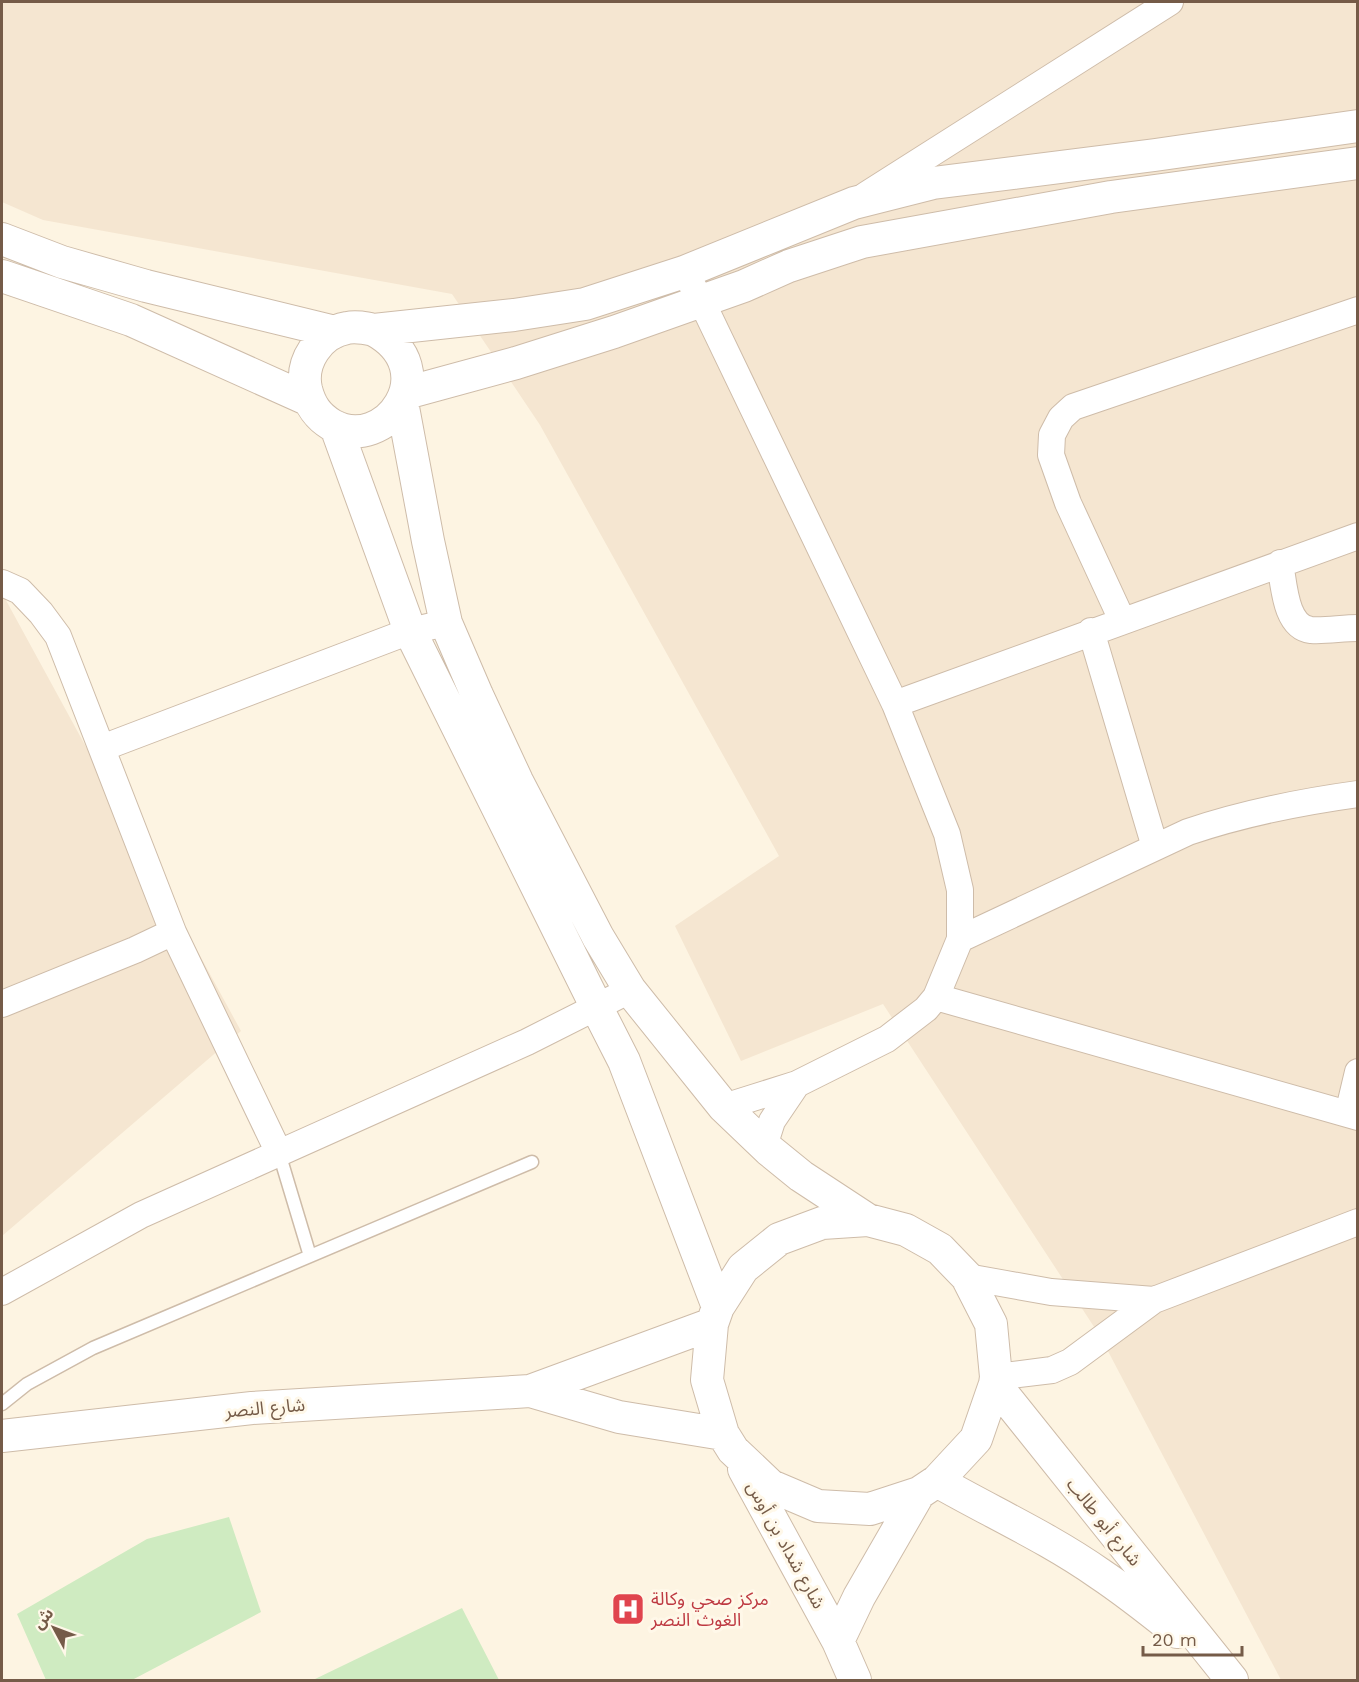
<svg xmlns="http://www.w3.org/2000/svg" width="1359" height="1682" viewBox="0 0 1359 1682" font-family="'Work Sans','Noto Sans Arabic',sans-serif">
<rect width="100%" height="100%" fill="#fdf4e2"/>
<!-- residential -->
<path fill="#f5e6d1" d="M 2,2 L 1357,2 L 1357,1680 L 1281,1680 L 1100,1336 L 883,1004 L 741,1061 L 675,926 L 779,856 L 540,425 L 452,294 L 43,220 L 2,202 Z
M 2,593 L 241,1031 L 2,1236 Z"/>
<!-- green -->
<path fill="#cfebc1" d="M 229,1517 L 261,1612 L 132,1680 L 46,1680 L 17,1614 L 147,1539 Z
M 462,1608 L 499,1680 L 313,1680 Z"/>
<g fill="none" stroke-linecap="round" stroke-linejoin="round">
<defs>
<path id="service" d="M 279,1153 L 310,1256
M 2,1404 L 27,1384 L 93,1348 L 532,1162"/>
<path id="minor" d="M 866,195 L 1170,2
M 692,285 L 701,300 L 895,704 L 947,834 L 960,890 L 960,939 L 936,997 L 926,1009 L 887,1039 L 797,1084 L 724,1107
M 1280,563 C 1284,584 1285,627 1311,630 C 1326,631 1342,628 1358,628
M 2,583 L 20,591 L 41,613 L 58,636 L 173,932 L 135,950 L 2,1004
M 1122,620 L 1068,503 L 1051,455 L 1052,435 L 1061,418 L 1073,407 L 1358,310
M 1091,631 L 1155,847
M 895,704 L 1358,536
M 102,748 L 410,631 L 446,623
M 173,932 L 279,1153
M 960,939 L 1188,832 C 1244,813 1300,802 1358,794
M 936,997 L 1358,1117
M 1348,1114 L 1358,1072
M 769,1150 L 765,1143 L 772,1121 L 797,1084
M 967,1277 L 1051,1292 L 1154,1300
M 2,1292 L 141,1215 L 527,1042 L 630,990
M 996,1377 L 1052,1370 L 1070,1362 L 1154,1300 L 1358,1222"/>
<path id="tertiary" d="M 2,239 L 62,262 L 146,286 L 335,332
M 2,276 L 131,320 L 309,400
M 374,330 C 447,370 385,455 332,425 C 317,416 310,405 306,389 C 300,362 319,333 347,328 C 356,326 365,328 374,330 L 514,315 L 585,304 L 684,272 L 854,203 L 933,183 L 1155,155 L 1358,126
M 406,393 L 516,363 L 614,332 L 744,286 L 789,266 L 862,242 L 1111,197 L 1358,163
M 402,402 L 428,541 L 446,623 L 477,695 L 517,781 L 598,937 L 630,990 L 724,1107 L 769,1150 L 801,1176 L 868,1220 L 906,1230 L 940,1249 L 967,1277 L 991,1324 L 996,1377 L 995,1384 L 976,1439 L 937,1481 L 919,1493 L 870,1509 L 818,1506 L 771,1486 L 733,1450 L 723,1434 L 707,1380 L 712,1324 L 718,1307 L 743,1268 L 779,1239 L 822,1223 L 868,1220
M 336,427 L 410,631 L 597,1008 L 624,1061 L 718,1307
M 995,1384 L 1232,1680
M 530,1391 L 619,1417 L 723,1434
M 2,1436 L 252,1408 L 530,1391 L 712,1324
M 744,1469 L 838,1641 L 855,1680
M 937,1481 C 991,1512 1049,1538 1100,1574 C 1127,1592 1152,1612 1177,1632
M 838,1641 L 859,1597 L 919,1493"/>
</defs>
<!-- service casing -->
<use href="#service" stroke="#cebca9" stroke-width="15"/>
<!-- minor casing -->
<use href="#minor" stroke="#cebca9" stroke-width="28"/>
<!-- tertiary casing -->
<use href="#tertiary" stroke="#cebca9" stroke-width="34"/>
<!-- service -->
<use href="#service" stroke="#fff" stroke-width="12"/>
<!-- minor -->
<use href="#minor" stroke="#fff" stroke-width="26"/>
<!-- tertiary -->
<use href="#tertiary" stroke="#fff" stroke-width="32"/>
</g>
<!-- icons -->
<defs>
<symbol id="hospital-square" viewBox="-11 -11 22 22"><rect x="-9" y="-9" width="18" height="18" rx="4" fill="#e0444e" stroke="#fff8e9"/><path d="M-5-5h3v3.5h4V-5h3V5h-3V1.5h-4V5h-3Z" fill="#fff"/></symbol>
</defs>
<g fill-rule="evenodd">
<use href="#hospital-square" x="609" y="1590" width="38" height="38"/>
</g>
<g text-anchor="middle" stroke-width="6" stroke-linejoin="round" paint-order="stroke">
<!-- street labels -->
<g font-size="18" fill="#755b48" stroke="#fff8e9">
<text transform="translate(265 1408) rotate(-5)" y="6">شارع النصر</text>
<text transform="translate(1104 1522) rotate(51)" y="6">شارع أبو طالب</text>
<text transform="translate(786 1545) rotate(61)" y="6">شارع شداد بن أوس</text>
</g>
<!-- health labels -->
<g font-size="18" fill="#be3a42" stroke="#fff8e9" text-anchor="start">
<text x="651" y="1605">مركز صحي وكالة<tspan x="651" dy="21">الغوث النصر</tspan></text>
</g>
</g>
<!-- border -->
<rect width="1359" height="1682" fill="none" stroke="#755b48" stroke-width="6"/>
<!-- north arrow -->
<g transform="translate(54 1628) rotate(311)" stroke="#fff8e9" stroke-width="4.5" paint-order="stroke">
<path d="M0-4.5L10 22L0 15L-10 22Z" fill="#755b48"/>
<text y="-9" font-size="16" font-weight="bold" text-anchor="middle" fill="#755b48">ش</text>
</g>
<!-- scale -->
<path d="M1143 1646v9h99v-9" fill="none" stroke="#755b48" stroke-width="3"/>
<text x="1152" y="1646" font-size="18" fill="#755b48" stroke="#fff8e9" stroke-width="4.5" paint-order="stroke">20 m</text>
</svg>
